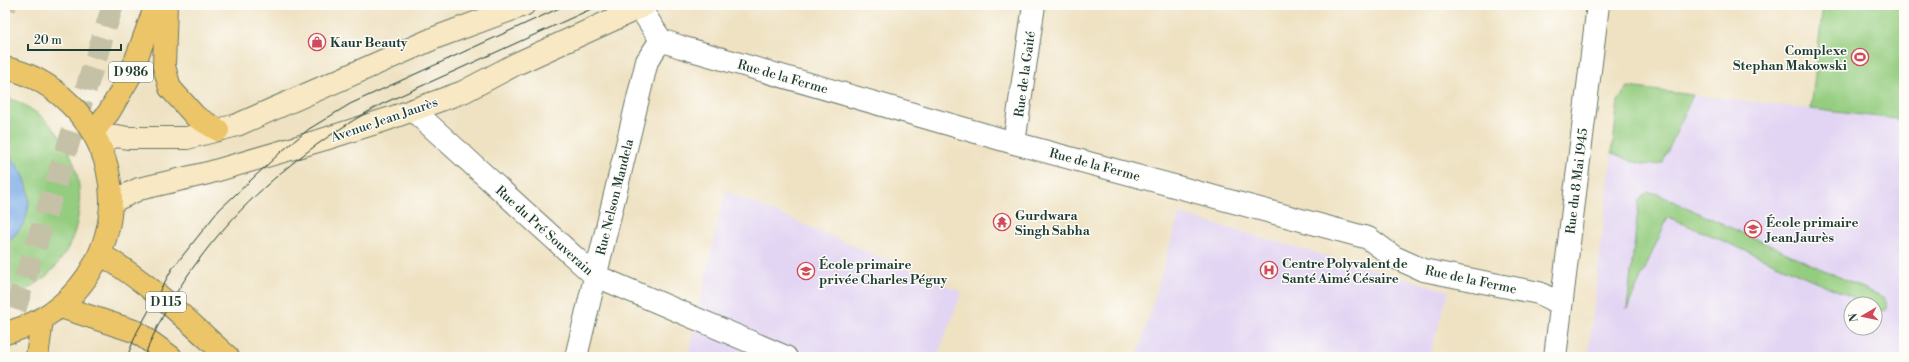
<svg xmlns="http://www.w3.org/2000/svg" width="1909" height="362" viewBox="0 0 1909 362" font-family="'Libre Bodoni',serif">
<rect width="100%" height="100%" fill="#fdfcf7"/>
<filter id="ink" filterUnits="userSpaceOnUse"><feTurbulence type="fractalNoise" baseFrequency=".025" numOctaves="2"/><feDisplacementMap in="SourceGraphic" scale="8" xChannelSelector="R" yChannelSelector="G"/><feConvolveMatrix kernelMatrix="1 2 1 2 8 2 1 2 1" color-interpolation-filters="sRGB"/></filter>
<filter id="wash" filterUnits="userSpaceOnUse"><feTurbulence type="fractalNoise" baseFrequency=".012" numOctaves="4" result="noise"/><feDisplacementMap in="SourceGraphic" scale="16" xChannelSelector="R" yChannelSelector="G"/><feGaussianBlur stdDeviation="0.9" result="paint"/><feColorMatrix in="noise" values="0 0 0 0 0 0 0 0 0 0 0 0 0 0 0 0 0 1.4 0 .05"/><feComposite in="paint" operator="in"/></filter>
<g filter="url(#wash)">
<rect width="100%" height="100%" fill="#efe2c3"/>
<!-- built -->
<path fill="#e2d4f3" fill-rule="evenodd" d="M 1628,87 L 1904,120 L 1904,357 L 1588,357 L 1618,101 ZM 1851,304 L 1875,304 L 1875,328 L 1851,328 Z
M 725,191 L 962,292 L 937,357 L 688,357 Z
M 1179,214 L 1449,291 L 1429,357 L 1137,357 Z"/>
<!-- green -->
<path fill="#95cd80" stroke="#5a855a" d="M 1823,5 L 1904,5 L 1904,120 L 1811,109 Z
M 1628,87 L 1693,95 L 1663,162 C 1647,170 1628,159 1612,153 L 1618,101 Z
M 5,97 C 17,100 28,107 38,114 C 105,164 89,276 5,298 L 5,243 L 14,236 L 10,158 L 5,155 Z
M 1649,192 L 1655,193 L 1883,297 C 1886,302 1890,307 1885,311 L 1875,307 L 1875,304 L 1868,304 L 1668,217 L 1627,309 L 1639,201 L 1644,195 Z"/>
<!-- water -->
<path fill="#7dace7" stroke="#4e748e" d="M 5,155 C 27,167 35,200 24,222 C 20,231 13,237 5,243 Z"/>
</g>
<g filter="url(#ink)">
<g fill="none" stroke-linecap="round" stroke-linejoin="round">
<!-- highway-tunnel -->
<path stroke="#c5c1a6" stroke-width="22" stroke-dasharray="22 11" stroke-linecap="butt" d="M 5,8 L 6,5
M 5,341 L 113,5"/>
<defs>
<path id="street" d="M 640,8 L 661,40 L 681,47 L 1014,143 L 1368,238 L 1394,257 L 1423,270 L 1539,293 L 1561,304
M 413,110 L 594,275 L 786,357
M 1014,143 L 1034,5
M 576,357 L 647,61 L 661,40
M 1555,357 L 1598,5"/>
<path id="secondary" d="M 98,142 L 117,136 L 128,138 L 187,138 L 237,125 L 437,37 L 524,5
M 111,202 L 139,189 L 208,173 L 325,139 L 388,119 L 463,92 L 516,64 L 645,5"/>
<path id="primary" d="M 166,5 L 164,66 L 170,88 L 196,117 L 218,130
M 5,68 C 30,73 52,86 70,104 C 148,180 108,308 5,333
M 93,132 L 109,112 L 130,76 L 156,5
M 100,254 C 148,282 187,320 228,357
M 61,307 L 137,332 L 171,357
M 37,357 L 42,320"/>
</defs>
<!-- street casing -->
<use href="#street" stroke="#687766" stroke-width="24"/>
<!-- secondary casing -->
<use href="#secondary" stroke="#687766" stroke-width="24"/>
<!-- primary casing -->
<use href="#primary" stroke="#687766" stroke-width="24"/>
<!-- street -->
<use href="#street" stroke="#fff" stroke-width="22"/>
<!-- secondary -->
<use href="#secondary" stroke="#f8e8c3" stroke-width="22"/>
<!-- primary -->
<use href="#primary" stroke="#edc569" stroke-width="22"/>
<!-- tram -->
<path stroke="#1f3d34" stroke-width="1" d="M 127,357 L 137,332 L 172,269 L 219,210 L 282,151 L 309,129 L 350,104 L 566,5
M 144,357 C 187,248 280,159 382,104 L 600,5"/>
</g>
</g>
<!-- icons -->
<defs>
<symbol id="shop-ring" viewBox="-11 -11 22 22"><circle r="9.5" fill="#fdfcf7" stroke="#d1495b" stroke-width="1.5"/><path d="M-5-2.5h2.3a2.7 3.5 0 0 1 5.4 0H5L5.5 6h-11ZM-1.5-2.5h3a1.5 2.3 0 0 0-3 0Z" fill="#d1495b"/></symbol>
<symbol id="stadium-ring" viewBox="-11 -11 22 22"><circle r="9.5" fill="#fdfcf7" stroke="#d1495b" stroke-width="1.5"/><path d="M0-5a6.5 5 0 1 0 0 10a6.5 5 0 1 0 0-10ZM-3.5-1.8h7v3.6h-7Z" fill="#d1495b"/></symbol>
<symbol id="temple-ring" viewBox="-11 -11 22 22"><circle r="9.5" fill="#fdfcf7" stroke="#d1495b" stroke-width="1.5"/><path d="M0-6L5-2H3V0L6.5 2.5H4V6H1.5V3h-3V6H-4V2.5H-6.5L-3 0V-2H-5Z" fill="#d1495b"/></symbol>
<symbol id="school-ring" viewBox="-11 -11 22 22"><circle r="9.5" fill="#fdfcf7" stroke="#d1495b" stroke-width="1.5"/><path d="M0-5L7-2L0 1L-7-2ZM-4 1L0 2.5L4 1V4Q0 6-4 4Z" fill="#d1495b"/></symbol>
<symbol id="hospital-ring" viewBox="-11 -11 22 22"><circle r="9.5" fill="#fdfcf7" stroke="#d1495b" stroke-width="1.5"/><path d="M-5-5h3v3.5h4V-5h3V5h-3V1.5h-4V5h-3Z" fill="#d1495b"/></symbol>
</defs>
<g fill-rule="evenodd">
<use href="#shop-ring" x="307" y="32" width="20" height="20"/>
<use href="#stadium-ring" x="1850" y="47" width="20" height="20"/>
<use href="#temple-ring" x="992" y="212" width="20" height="20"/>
<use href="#school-ring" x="1743" y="219" width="20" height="20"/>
<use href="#hospital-ring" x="1259" y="260" width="20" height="20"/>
<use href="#school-ring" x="796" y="261" width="20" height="20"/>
</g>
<g text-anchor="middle" stroke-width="3" stroke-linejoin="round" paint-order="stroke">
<!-- shield labels -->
<g fill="#fdfcf7" stroke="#62766e" stroke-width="1">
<rect x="109" y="62" width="44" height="20" rx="3"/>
<rect x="146" y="292" width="40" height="20" rx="3"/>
</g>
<g font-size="12" font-weight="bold" fill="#1f3d34">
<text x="131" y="76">D 986</text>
<text x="166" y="306">D 115</text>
</g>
<!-- poi labels -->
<g font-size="13" font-weight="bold" fill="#1f3d34" stroke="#fdfcf7" text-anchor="start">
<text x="330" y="47">Kaur Beauty</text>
<text x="1847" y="55" text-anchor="end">Complexe<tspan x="1847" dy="15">Stephan Makowski</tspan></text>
<text x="1015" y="220">Gurdwara<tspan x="1015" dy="15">Singh Sabha</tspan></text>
<text x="1766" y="227">École primaire<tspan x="1766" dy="15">Jean Jaurès</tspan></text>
<text x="1282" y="268">Centre Polyvalent de<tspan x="1282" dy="15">Santé Aimé Césaire</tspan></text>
<text x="819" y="269">École primaire<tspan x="819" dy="15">privée Charles Péguy</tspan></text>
</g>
<!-- street labels -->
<g font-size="13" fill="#1f3d34" stroke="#fdfcf7">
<text transform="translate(1024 74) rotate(-82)" y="5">Rue de la Gaité</text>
<text transform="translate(783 76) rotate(16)" y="5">Rue de la Ferme</text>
<text transform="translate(384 119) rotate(-19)" y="5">Avenue Jean Jaurès</text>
<text transform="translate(1095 164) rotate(15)" y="5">Rue de la Ferme</text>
<text transform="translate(1576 181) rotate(-83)" y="5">Rue du 8 Mai 1945</text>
<text transform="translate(614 197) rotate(-76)" y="5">Rue Nelson Mandela</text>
<text transform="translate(545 230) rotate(42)" y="5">Rue du Pré Souverain</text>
<text transform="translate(1471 279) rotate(12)" y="5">Rue de la Ferme</text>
</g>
</g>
<!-- margin -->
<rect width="1909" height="362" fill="none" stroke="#fdfcf7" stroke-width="20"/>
<!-- north arrow -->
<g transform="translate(1863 316) rotate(261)"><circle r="19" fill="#fdfcf7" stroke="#a4b0a9"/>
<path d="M0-3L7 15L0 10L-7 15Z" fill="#d1495b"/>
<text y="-6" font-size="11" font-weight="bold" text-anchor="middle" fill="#1f3d34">N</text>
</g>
<!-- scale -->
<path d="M28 44v6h93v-6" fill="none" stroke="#1f3d34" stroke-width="2"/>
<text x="34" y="44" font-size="12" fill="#1f3d34" stroke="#fdfcf7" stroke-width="3" paint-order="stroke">20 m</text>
</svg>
